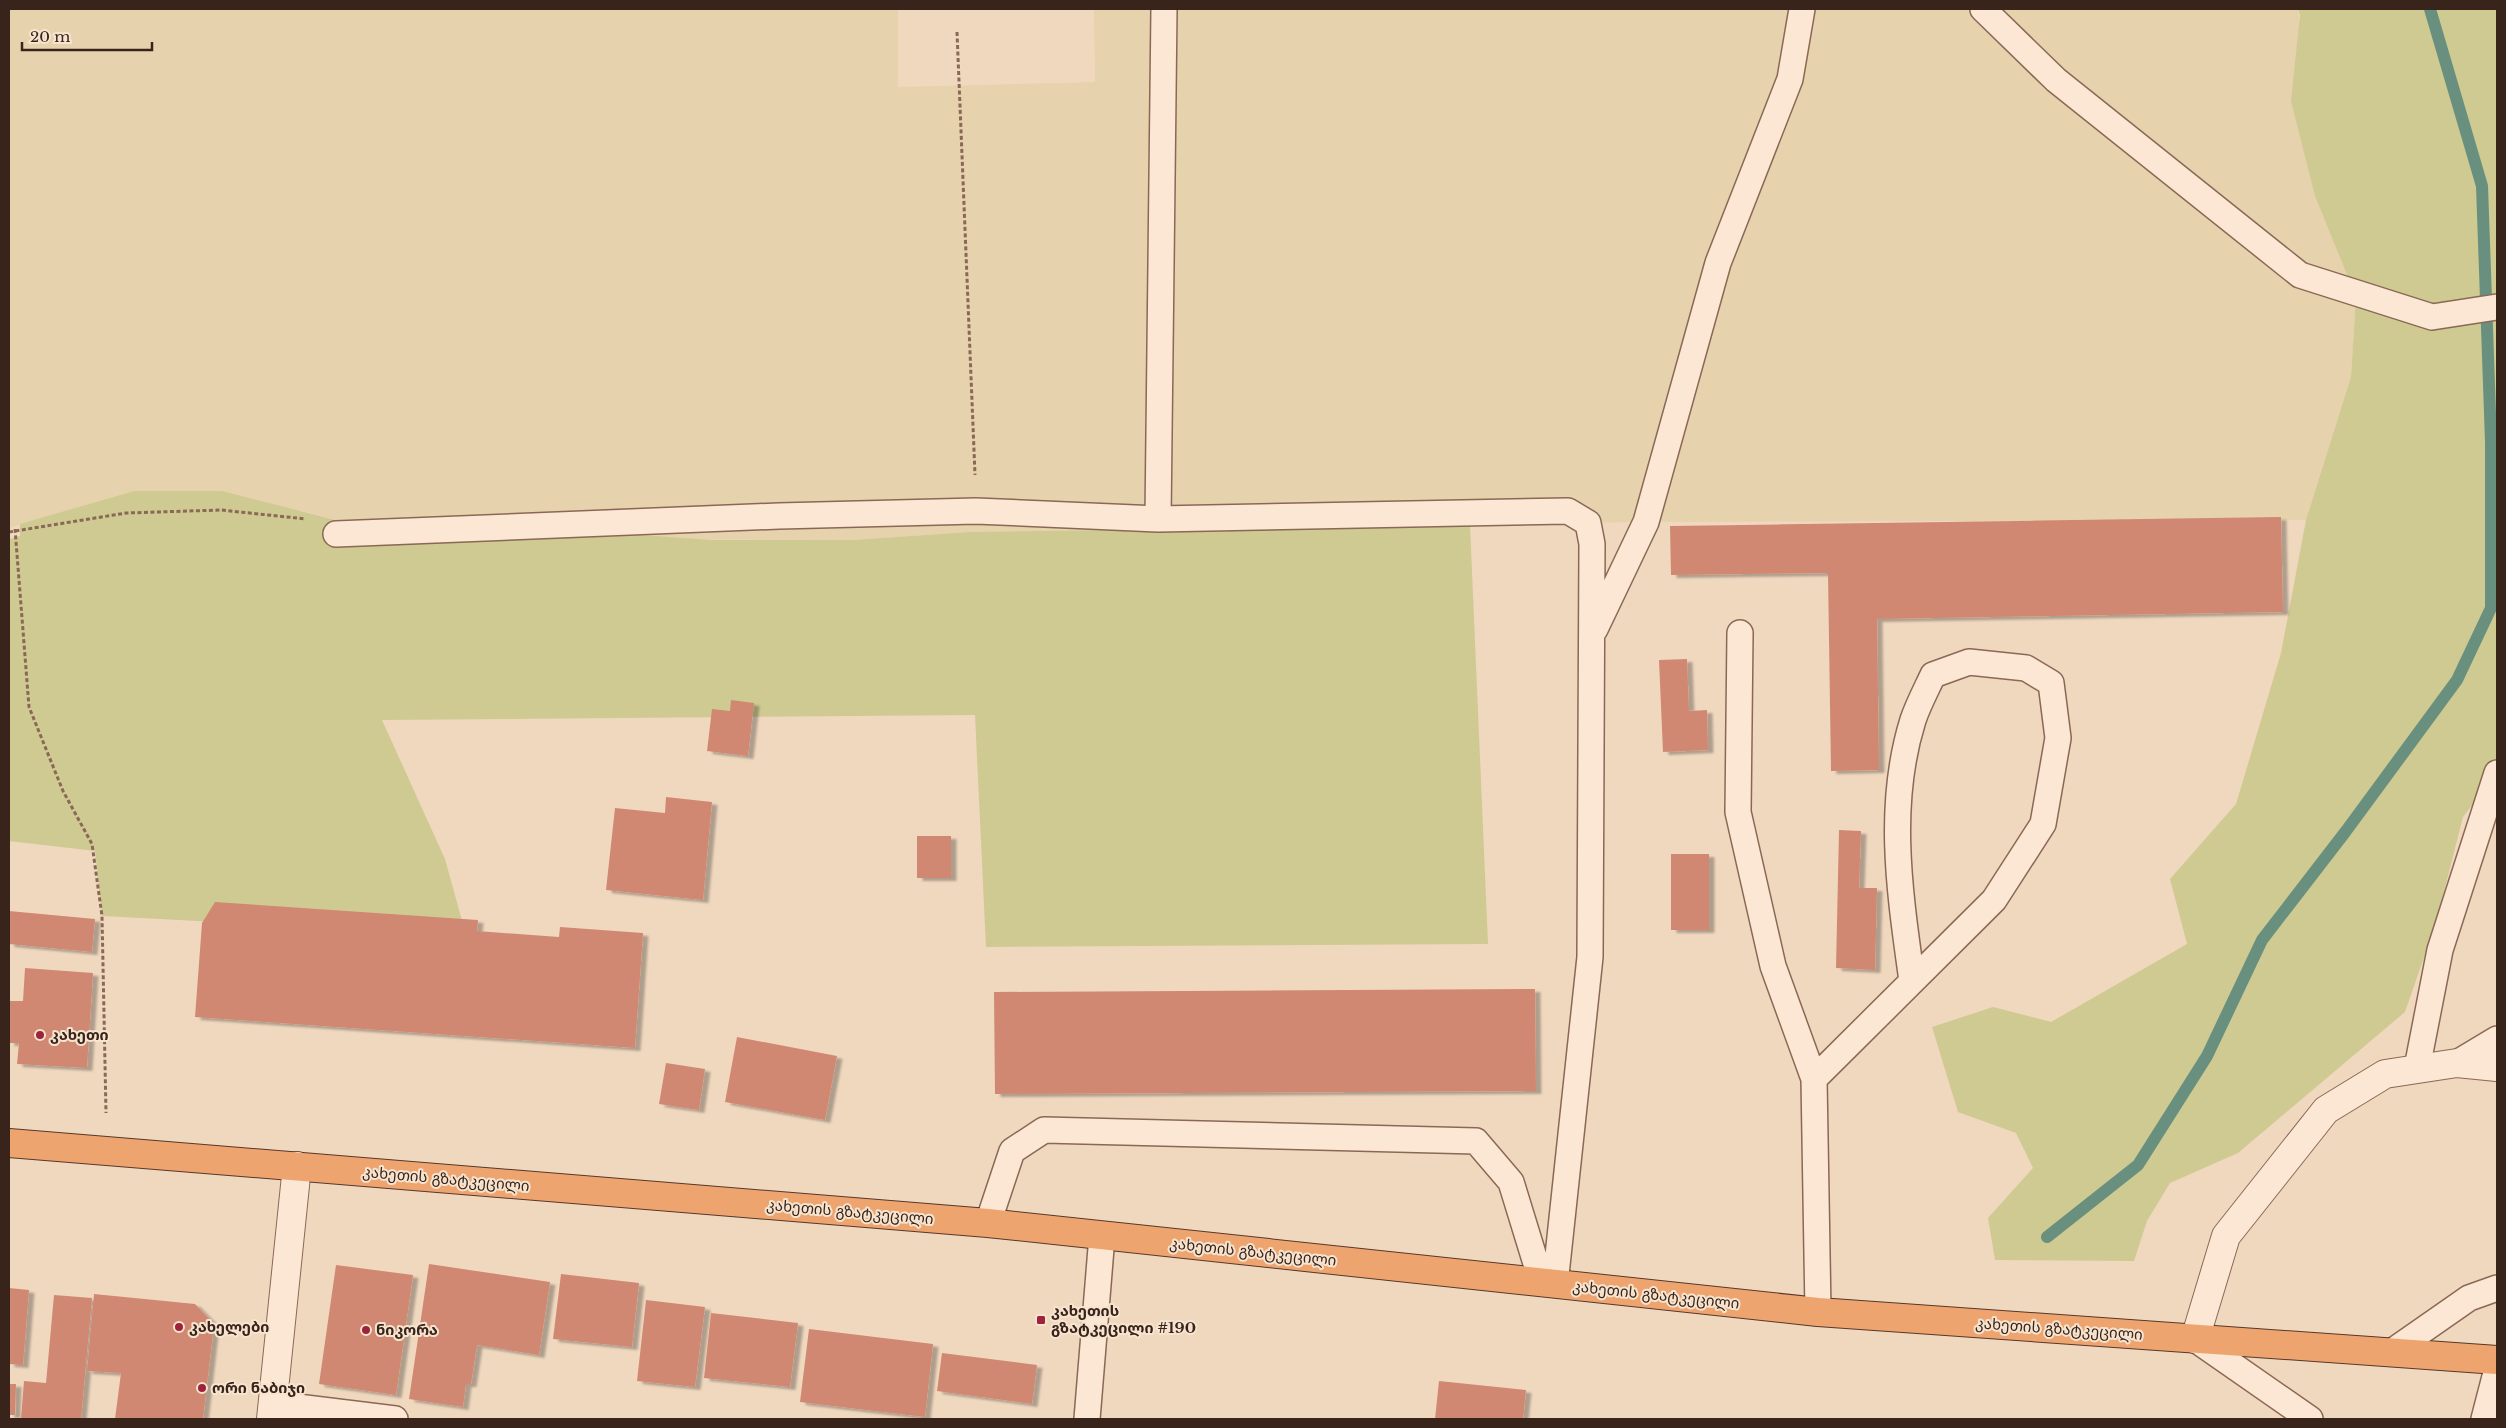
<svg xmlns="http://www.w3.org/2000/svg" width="2506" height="1428" viewBox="0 0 2506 1428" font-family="'Libre Baskerville','Noto Sans Georgian',serif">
<defs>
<filter id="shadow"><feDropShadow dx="5.5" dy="3" stdDeviation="1" flood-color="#0004"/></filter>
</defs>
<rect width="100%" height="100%" fill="#f0d8bf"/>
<!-- farmland -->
<path fill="#e6d2ac" d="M 9,9 L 898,9 L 898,87 L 1095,82 L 1094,9 L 2298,9 L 2315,196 L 2356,297 L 2351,377 L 2306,520 L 1646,522 L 970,532 L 853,540 L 410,539 L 303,511 L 134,491 L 9,528 Z"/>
<!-- green -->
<path fill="#cfca92" d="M 2298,9 L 2497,9 L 2497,773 L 2463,817 L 2436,923 L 2405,1012 L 2238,1153 L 2170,1183 L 2147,1221 L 2134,1261 L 1995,1260 L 1988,1218 L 2033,1168 L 2016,1133 L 1958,1112 L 1932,1027 L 1993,1007 L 2051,1022 L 2187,944 L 2170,879 L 2236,804 L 2281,653 L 2306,520 L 2351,377 L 2356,297 L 2315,196 L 2291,101 L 2300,15 Z
M 134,491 L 222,491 L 410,539 L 569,530 L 712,540 L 853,540 L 970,532 L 1470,525 L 1488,944 L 986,947 L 975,715 L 382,720 L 445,859 L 466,935 L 102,916 L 95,851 L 9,841 L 9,539 L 20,536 L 20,524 Z"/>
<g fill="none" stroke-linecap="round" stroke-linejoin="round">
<!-- stream -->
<path stroke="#69907f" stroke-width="12" d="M 2047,1237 L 2138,1165 L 2207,1056 L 2262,940 L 2346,831 L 2457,680 L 2491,608 L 2491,441 L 2482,186 L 2430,9"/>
</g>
<!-- building -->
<path fill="#d18872" filter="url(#shadow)" d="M 2281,517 L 2283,612 L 1877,619 L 1879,770 L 1831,771 L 1828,573 L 1671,575 L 1670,526 Z
M 1687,659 L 1689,711 L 1707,710 L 1708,750 L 1663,752 L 1659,660 Z
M 731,700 L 754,703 L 748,756 L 707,751 L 712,709 L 730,711 Z
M 666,797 L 712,802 L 703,900 L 606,890 L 615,808 L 665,813 Z
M 1839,830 L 1861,831 L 1859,888 L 1877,888 L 1875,970 L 1836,968 Z
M 917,836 L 951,836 L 951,878 L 917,878 Z
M 1671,854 L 1709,854 L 1709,930 L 1671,930 Z
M 215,902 L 478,920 L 477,931 L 559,937 L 560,927 L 643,933 L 635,1048 L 195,1017 L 202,923 Z
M 9,911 L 95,919 L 92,952 L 9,944 Z
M 25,968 L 93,973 L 87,1068 L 17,1064 L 19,1043 L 9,1043 L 9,1001 L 23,1001 Z
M 1535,989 L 1536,1091 L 995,1094 L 994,992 Z
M 737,1037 L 837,1056 L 825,1120 L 725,1102 Z
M 666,1063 L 705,1069 L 699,1110 L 659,1104 Z
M 429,1264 L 550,1282 L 539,1355 L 477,1345 L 471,1384 L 466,1384 L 463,1407 L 409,1399 Z
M 336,1265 L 413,1275 L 396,1395 L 319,1384 Z
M 561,1274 L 639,1283 L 632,1347 L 553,1339 Z
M 9,1288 L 29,1290 L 23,1365 L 9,1364 Z
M 94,1294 L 195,1304 L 214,1324 L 203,1419 L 115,1419 L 121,1373 L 87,1371 Z
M 54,1295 L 92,1298 L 81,1419 L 21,1419 L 24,1381 L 46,1383 Z
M 646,1300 L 705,1307 L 695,1387 L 637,1381 Z
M 711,1313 L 798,1323 L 790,1387 L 704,1378 Z
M 809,1329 L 933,1344 L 925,1417 L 800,1402 Z
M 942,1353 L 1037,1365 L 1032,1404 L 937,1391 Z
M 1439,1381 L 1526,1390 L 1523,1419 L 1435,1419 Z
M 9,1384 L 16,1384 L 15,1415 L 9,1415 Z"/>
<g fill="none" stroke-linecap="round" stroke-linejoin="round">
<defs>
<path id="service" d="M 1983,9 L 2056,80 L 2300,275 L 2432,317 L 2497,307
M 1158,519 L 1164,9
M 336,534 L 779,516 L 976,511 L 1158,519 L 1568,511 L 1588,523 L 1592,544 L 1590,957 L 1555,1284
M 1595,629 L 1646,522 L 1718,263 L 1790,79 L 1802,9
M 1740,633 L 1738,812 L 1773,966 L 1814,1079 L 1818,1312
M 2457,1063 L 2497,1039
M 2417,1068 L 2440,950 L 2497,773
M 1814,1079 L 1994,900 L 2043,824 L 2058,738 L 2051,683 L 2026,668 L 1969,662 L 1933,675 C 1926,690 1918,705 1913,720 C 1886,806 1900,894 1912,981
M 988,1223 L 1012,1151 L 1044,1130 L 1476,1141 L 1511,1182 L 1542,1283
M 2195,1339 L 2310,1419
M 2393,1351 L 2469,1298 L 2497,1288
M 273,1404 L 395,1419
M 1087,1419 L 1102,1236
M 2484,1419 L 2497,1369"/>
<path id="minor" d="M 271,1419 L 297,1166"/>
<path id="tertiary" d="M 2195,1339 L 2226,1236 L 2326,1110 L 2385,1074 L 2457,1063 L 2497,1067"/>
<path id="trunk" d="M 9,1143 L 988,1223 L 1818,1312 L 2497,1360"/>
</defs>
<!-- service casing -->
<use href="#service" stroke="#8a6856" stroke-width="28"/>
<!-- minor casing -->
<use href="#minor" stroke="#8a6856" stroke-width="30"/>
<!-- tertiary casing -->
<use href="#tertiary" stroke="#8a6856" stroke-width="30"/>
<!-- trunk casing -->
<use href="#trunk" stroke="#57372b" stroke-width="30"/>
<!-- path -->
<path stroke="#8a6856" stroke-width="3" stroke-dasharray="4 2.5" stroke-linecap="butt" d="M 957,32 L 975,475
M 15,529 L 29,707 L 63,791 L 92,844 L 102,916 L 106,1113
M 9,532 L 126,513 L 221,510 L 306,519"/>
<!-- service -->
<use href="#service" stroke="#fbe7d3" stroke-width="25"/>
<!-- minor -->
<use href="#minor" stroke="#fbe7d3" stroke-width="28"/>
<!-- tertiary -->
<use href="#tertiary" stroke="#fbe7d3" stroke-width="28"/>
<!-- trunk -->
<use href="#trunk" stroke="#eea46f" stroke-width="28"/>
</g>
<!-- markers -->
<g fill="#9c233b" stroke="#f7e4cf" stroke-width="2">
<circle cx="40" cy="1035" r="5"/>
<rect x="1036" y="1315" width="10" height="10" rx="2.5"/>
<circle cx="179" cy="1327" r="5"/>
<circle cx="366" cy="1330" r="5"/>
<circle cx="202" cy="1388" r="5"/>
</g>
<g text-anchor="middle" stroke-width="4" stroke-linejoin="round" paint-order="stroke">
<!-- poi labels -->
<g font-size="15" font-weight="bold" fill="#39241c" stroke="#f7e4cf" text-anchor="start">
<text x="50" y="1040">კახეთი</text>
<text x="1051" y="1316">კახეთის<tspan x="1051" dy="17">გზატკეცილი #190</tspan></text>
<text x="189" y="1332">კახელები</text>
<text x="376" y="1335">ნიკორა</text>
<text x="212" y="1393">ორი ნაბიჯი</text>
</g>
<!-- street labels -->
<g font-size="15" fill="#39241c" stroke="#f7e4cf">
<text transform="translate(446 1179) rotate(5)" y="5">კახეთის გზატკეცილი</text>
<text transform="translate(850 1212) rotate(5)" y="5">კახეთის გზატკეცილი</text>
<text transform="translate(1253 1252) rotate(6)" y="5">კახეთის გზატკეცილი</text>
<text transform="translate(1656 1295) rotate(6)" y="5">კახეთის გზატკეცილი</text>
<text transform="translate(2059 1329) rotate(4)" y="5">კახეთის გზატკეცილი</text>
</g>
</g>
<!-- border -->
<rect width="2506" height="1428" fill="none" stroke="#39241c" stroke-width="20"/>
<!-- scale -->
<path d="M22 42v8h130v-8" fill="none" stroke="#39241c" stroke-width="2.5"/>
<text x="30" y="42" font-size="15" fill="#39241c" stroke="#f7e4cf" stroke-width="4" paint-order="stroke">20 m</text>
</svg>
